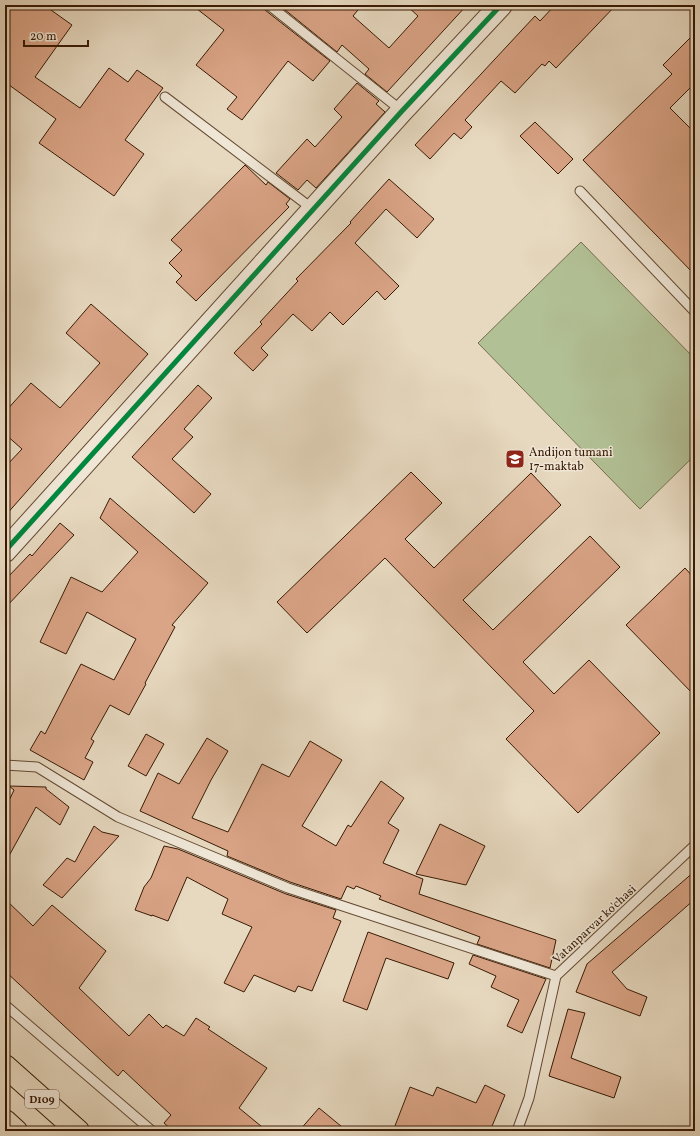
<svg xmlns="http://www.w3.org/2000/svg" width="700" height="1136" viewBox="0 0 700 1136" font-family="Vollkorn,serif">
<rect width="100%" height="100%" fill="#e7d9c0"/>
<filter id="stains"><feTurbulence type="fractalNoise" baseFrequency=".005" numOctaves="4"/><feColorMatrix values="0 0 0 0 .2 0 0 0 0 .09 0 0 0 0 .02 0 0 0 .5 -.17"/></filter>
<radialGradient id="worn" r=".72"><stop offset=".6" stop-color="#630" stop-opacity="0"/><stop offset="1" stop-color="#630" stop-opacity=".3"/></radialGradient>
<!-- green -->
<path fill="#b2c095" stroke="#756d4c" d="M 581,242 L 695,359 L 695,455 L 640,509 L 478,343 Z"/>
<!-- building -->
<path fill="#daa486" stroke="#381a03" d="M 5,5 L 44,5 L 72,25 L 35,77 L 80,108 L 109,68 L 128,82 L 137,70 L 163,88 L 125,140 L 144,154 L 114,196 L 39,143 L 56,119 L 5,82 Z
M 192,5 L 263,5 L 265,10 L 330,61 L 313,81 L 288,61 L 242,120 L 227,109 L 237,97 L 196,65 L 224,30 Z
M 279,5 L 362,5 L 353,16 L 389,48 L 418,16 L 406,5 L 467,5 L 387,92 L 365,74 L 369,69 L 342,45 L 337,52 Z
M 555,5 L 616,5 L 556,68 L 549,61 L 545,66 L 542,64 L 515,93 L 501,81 L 465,120 L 472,127 L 461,139 L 454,133 L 430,159 L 415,145 L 535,16 L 540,21 Z
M 695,33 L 695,83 L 670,108 L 695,133 L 695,275 L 583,160 L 672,74 L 663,65 Z
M 357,83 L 379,101 L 376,104 L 385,112 L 316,188 L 307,180 L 298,190 L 276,173 L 307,139 L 315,147 L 342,117 L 334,109 Z
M 535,122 L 573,159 L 558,174 L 520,136 Z
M 245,165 L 266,185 L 268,182 L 290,199 L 286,204 L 289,207 L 196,301 L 176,282 L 182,276 L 169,263 L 182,250 L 171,240 Z
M 389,179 L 434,219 L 417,238 L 386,209 L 355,243 L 399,286 L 385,300 L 377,291 L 343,325 L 330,312 L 312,331 L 293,314 L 261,348 L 268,355 L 253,371 L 234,353 L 262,324 L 260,322 L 298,281 L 296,279 L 351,223 L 350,222 Z
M 91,304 L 148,354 L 5,516 L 5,467 L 22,449 L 5,434 L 5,412 L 31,383 L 60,408 L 100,363 L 66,333 Z
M 198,385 L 212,398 L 184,429 L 193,437 L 172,459 L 211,494 L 194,513 L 132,457 Z
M 411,472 L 442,503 L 405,539 L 434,568 L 531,473 L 561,505 L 463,600 L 493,630 L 590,536 L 620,567 L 523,662 L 554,694 L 589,660 L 660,733 L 578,813 L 506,739 L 534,711 L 385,558 L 307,633 L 277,602 Z
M 110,498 L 208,583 L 172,625 L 175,627 L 145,683 L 146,684 L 129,715 L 110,705 L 91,739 L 94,741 L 85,758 L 93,762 L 84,780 L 30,750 L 41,731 L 45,734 L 81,664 L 114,680 L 136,639 L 87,612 L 66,654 L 40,642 L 71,577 L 102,592 L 138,552 L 100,518 Z
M 60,523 L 74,535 L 5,608 L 5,580 L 30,554 L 32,556 Z
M 685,568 L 695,579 L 695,696 L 626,625 Z
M 146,734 L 164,744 L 146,776 L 128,766 Z
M 207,738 L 228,751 L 211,780 L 192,818 L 228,832 L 262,764 L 289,777 L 310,741 L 342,760 L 302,826 L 336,846 L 348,825 L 351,827 L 381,781 L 404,798 L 388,823 L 399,830 L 383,863 L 423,879 L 419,894 L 556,940 L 550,968 L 477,944 L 480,937 L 379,899 L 381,896 L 356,886 L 354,889 L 347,886 L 341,899 L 290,882 L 227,856 L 228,851 L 140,811 L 158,773 L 179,784 Z
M 9,786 L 46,787 L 46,789 L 69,807 L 60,825 L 36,807 L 5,863 L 5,809 L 14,790 Z
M 440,824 L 485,846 L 466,885 L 416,874 Z
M 94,826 L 102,832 L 119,836 L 62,898 L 43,885 L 67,858 L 75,862 Z
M 164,846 L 178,849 L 286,894 L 336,910 L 333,918 L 341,921 L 312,991 L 298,986 L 295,992 L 254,975 L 244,992 L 224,983 L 252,927 L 222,914 L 228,899 L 187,877 L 168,921 L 152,915 L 152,916 L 135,910 L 144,887 L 151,878 Z
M 695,871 L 695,899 L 612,972 L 627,989 L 647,997 L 640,1016 L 576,992 L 587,964 Z
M 5,899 L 33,926 L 52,905 L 106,951 L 79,988 L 129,1036 L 149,1014 L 163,1028 L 166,1025 L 184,1036 L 196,1018 L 210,1027 L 208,1029 L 267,1068 L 239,1108 L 267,1131 L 173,1131 L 164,1123 L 171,1115 L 123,1070 L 118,1076 L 5,971 Z
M 368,932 L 454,963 L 448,979 L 386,958 L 367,1010 L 343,1001 Z
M 473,955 L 546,979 L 522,1033 L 507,1026 L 519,1000 L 491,987 L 496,976 L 469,964 Z
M 568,1009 L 585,1013 L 571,1058 L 621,1077 L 614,1098 L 549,1076 Z
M 485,1085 L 505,1095 L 490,1131 L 393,1131 L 410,1087 L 433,1096 L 437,1087 L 476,1103 Z
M 319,1108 L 347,1131 L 299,1131 Z"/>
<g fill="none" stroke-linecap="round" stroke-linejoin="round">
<defs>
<path id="service" d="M 269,5 L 402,111
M 165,97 L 314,210
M 580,191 L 695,312
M 5,765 L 37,767 L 118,817 L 288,888 L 556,976
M 5,1005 L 152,1131
M 517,1131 L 529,1098 L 556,976 L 695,845"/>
<path id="tertiary" d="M 5,551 L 402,111 L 501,5"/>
<path id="primary" d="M 5,1066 L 78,1131
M 5,1121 L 16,1131"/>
</defs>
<!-- service casing -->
<use href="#service" stroke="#644a32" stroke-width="11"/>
<!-- tertiary casing -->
<use href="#tertiary" stroke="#644a32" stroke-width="24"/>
<!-- primary casing -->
<use href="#primary" stroke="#381a03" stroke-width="24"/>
<!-- service -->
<use href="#service" stroke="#efe6d6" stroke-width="9"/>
<!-- tertiary -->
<use href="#tertiary" stroke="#efe6d6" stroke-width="22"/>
<!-- primary -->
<use href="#primary" stroke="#e7d9c0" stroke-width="22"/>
<defs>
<path id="cycleway" d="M 5,551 L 402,111 L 501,5"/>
</defs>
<!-- cycleway casing -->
<use href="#cycleway" stroke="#efe6d6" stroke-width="8"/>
<!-- cycleway -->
<use href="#cycleway" stroke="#00873e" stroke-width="5"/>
</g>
<!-- icons -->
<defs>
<symbol id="school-square" viewBox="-11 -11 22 22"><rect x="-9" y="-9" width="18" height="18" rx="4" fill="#8f2418" stroke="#efe6d6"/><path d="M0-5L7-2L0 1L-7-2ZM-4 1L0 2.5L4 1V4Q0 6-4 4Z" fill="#fff"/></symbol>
</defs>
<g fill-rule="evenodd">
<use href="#school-square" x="504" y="448" width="22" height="22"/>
</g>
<g text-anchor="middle" stroke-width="3" stroke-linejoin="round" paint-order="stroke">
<!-- shield labels -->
<rect fill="#efe6d6" stroke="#6f5742" stroke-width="1" x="25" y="1090" width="34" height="18" rx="3"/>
<g font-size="11" font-weight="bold" fill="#381a03">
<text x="42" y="1103">D109</text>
</g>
<!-- poi labels -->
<g font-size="12" fill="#381a03" stroke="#efe6d6" text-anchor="start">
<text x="529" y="456">Andijon tumani<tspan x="529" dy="14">17-maktab</tspan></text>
</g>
<!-- street labels -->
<g font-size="12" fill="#381a03" stroke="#efe6d6">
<text transform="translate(594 924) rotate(-43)" y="4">Vatanparvar ko'chasi</text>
</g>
</g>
<!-- margin -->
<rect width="700" height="1136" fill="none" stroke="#e7d9c0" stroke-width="20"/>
<rect x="6" y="6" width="688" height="1124" fill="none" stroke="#381a03" stroke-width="2"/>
<rect x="10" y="10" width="680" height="1116" fill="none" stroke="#381a03"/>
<!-- scale -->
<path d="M24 40v6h64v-6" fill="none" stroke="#381a03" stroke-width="2"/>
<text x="30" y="40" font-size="12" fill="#381a03" stroke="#efe6d6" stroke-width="3" paint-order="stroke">20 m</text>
<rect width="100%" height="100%" filter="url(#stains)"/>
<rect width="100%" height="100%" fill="url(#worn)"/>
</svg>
